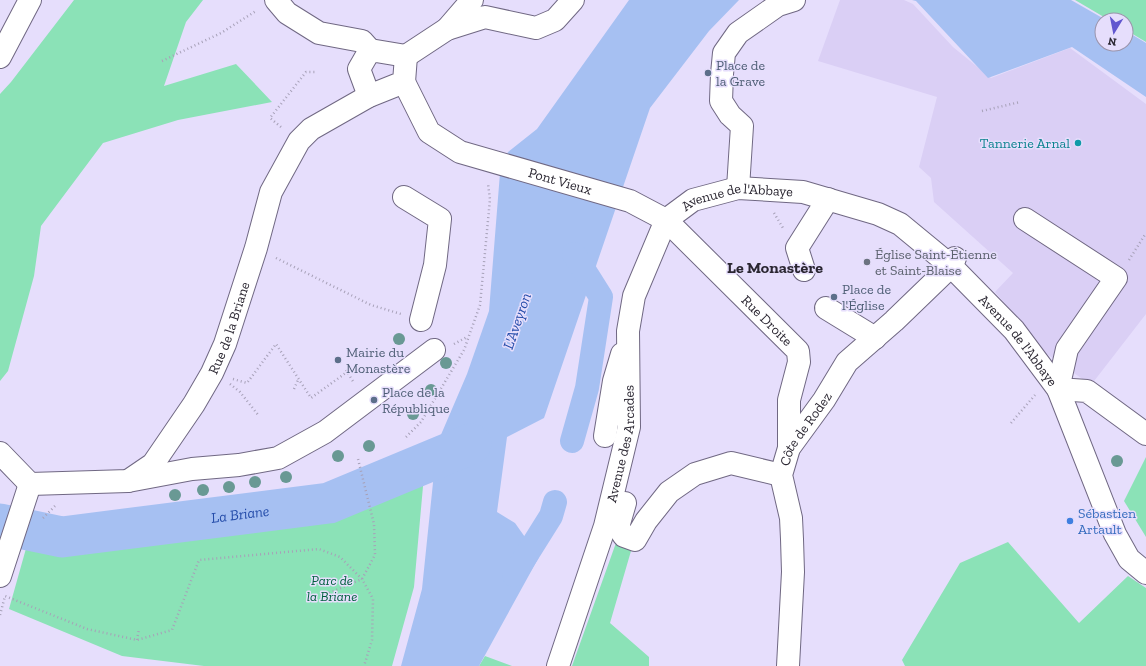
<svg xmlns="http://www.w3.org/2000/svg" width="1146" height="666" viewBox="0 0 1146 666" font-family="'Zilla Slab',serif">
<rect width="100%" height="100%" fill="#e6defc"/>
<!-- built -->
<path fill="#dacff5" d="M 840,0 L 904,0 L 913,4 L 953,47 L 991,78 L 1070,48 L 1146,104 L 1146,314 L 1091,385 L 1044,352 L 1020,321 L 995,292 L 1013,273 L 934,202 L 931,178 L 919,167 L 937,97 L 818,61 Z"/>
<!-- green -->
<path fill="#8be2b7" d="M 74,0 L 203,0 L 186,22 L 164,86 L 236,64 L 272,102 L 178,120 L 103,143 L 41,226 L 34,276 L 8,371 L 0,381 L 0,94 L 11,82 Z
M 1075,0 L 1146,0 L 1146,42 L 1126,30 L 1126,20 L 1109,20 Z
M 1146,457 L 1146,537 L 1124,501 Z
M 424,475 L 414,587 L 392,666 L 204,666 L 122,656 L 9,609 L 27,545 L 60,544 L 330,510 L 396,489 Z
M 617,540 L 631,551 L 610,623 L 649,657 L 649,666 L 572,666 Z
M 1008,542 L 1079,623 L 1128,576 L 1146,588 L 1146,666 L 905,666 L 902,660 L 960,563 Z
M 485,656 L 512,666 L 479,666 Z"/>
<!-- water -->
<path fill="#a6c0f2" d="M 629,0 L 739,0 L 709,31 L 650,108 L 544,418 L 507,437 L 497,512 L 515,523 L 539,557 L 479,666 L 401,666 L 422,589 L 437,444 L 467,374 L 489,311 L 500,173 L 508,152 L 537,129 Z
M 912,0 L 1071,0 L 1106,20 L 1102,20 L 1102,44 L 1126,44 L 1126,31 L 1146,43 L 1146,97 L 1072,47 L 988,78 L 916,1 Z"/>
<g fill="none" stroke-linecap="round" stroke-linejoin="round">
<!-- canal -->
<path stroke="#a6c0f2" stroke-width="24" d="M 572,441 L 587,388 L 601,297 L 574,254
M 514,575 L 551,516 L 555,502"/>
<!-- river -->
<path stroke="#a6c0f2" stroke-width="41" id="s1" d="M 0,524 L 62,537 L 329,503 L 471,444"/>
<defs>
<g id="minor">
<path d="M 276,0 L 287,13 L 319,33 L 362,41 L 370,50"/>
<path d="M 447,29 L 472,0"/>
<path d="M 406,56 L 447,29 L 485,17 L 536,28 L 555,20 L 573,0"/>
<path d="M 0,57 L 30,0"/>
<path id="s2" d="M 404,82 L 429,132 L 460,152 L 630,201 L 666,220 L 798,351 L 799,362 L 789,400 L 789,448"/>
<path d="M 369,96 L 359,69 L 370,50 L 406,56"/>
<path d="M 738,188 L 742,126 L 730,115 L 721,101 L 722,74 L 724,53 L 738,33 L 778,5 L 794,0"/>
<path d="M 404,197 L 440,219 L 435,265 L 421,320"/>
<path d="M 1025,219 L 1116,278 L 1067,349 L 1058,389 L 1087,391 L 1146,434"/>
<path id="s3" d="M 666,220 L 693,200 L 738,188 L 803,192 L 878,214 L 900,224 L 951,266 L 1014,330 L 1058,389 L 1115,534 L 1129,559 L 1146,573"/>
<path d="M 804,270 L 797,248 L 828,199"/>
<path d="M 826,308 L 875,338"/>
<path d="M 605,436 L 614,381 L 622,354"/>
<path d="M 0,453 L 30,484"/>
<path id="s4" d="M 128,481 L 153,464 L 194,404 L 212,373 L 225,344 L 256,248 L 271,192 L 299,141 L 311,129 L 369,96 L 404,82 L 406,56"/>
<path d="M 30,484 L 128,481 L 192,469 L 239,465 L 278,458 L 325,432 L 434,350"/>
<path d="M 625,503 L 618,527 L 624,536 L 635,540 L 646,521 L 669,492 L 695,474 L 731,463 L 781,475"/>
<path d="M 0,576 L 30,484"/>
<path id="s5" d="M 558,666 L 605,526 L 629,427 L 628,331 L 634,296 L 666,220"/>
<path id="s6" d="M 788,666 L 793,572 L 792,539 L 791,518 L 781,475 L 789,448 L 824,400 L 847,362 L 894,321 L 951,266 L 955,258"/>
</g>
</defs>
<!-- minor casing -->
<use href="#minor" stroke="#706883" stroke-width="24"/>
<!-- path -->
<path stroke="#a7a1b8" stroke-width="2.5" stroke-dasharray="1 3" stroke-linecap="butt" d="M 162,61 L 221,33 L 256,11
M 982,111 L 1020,102
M 281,127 L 270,118 L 306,72 L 316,72
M 774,213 L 783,228
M 276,258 L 371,305 L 401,314
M 1129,260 L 1146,233
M 454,344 L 467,337
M 346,370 L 354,383
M 233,379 L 247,383 L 276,344 L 311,398 L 347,372
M 230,384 L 240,392 L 259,416
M 294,389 L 298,380
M 1011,423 L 1035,395
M 406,437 L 421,422 L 464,350 L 480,305 L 490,199 L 488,184
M 43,518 L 55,506
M 329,593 L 362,579 L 375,555 L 374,524 L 358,459
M 0,615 L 5,596 L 87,629 L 137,640 L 172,630 L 199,560 L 319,549 L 340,557 L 362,579 L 373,599 L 372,640 L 364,666
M 137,640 L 139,629"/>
<!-- minor -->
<use href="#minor" stroke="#fff" stroke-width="22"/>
</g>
<!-- trees -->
<g fill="#699994">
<circle cx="399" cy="339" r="6"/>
<circle cx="446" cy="363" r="6"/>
<circle cx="431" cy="390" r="6"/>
<circle cx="413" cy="414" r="6"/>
<circle cx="369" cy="446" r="6"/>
<circle cx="338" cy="456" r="6"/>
<circle cx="1117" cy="461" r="6"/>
<circle cx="286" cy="477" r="6"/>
<circle cx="255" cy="482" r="6"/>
<circle cx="229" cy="487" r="6"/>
<circle cx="203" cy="490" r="6"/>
<circle cx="175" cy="495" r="6"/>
</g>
<!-- markers -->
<g fill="#5c6f8a" stroke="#e6defc" stroke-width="1.5">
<circle cx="708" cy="73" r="4"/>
<circle cx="834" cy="297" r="4"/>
<circle cx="338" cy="360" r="4"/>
<circle cx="374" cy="400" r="4"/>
</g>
<circle fill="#0f9aa8" stroke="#e6defc" stroke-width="1.5" cx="1078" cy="143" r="4"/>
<circle fill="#6b7280" stroke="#e6defc" stroke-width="1.5" cx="867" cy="262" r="4"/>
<circle fill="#3f7fe0" stroke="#e6defc" stroke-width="1.5" cx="1070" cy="521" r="4"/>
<g text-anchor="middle" stroke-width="3" stroke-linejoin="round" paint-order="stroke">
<!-- service labels -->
<g font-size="14" fill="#4e5e75" stroke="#e6defc" text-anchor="start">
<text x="716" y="70">Place de<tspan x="716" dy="16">la Grave</tspan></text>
<text x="842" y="294">Place de<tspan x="842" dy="16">l'Église</tspan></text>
<text x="346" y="357">Mairie du<tspan x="346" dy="16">Monastère</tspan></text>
<text x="382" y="397">Place de la<tspan x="382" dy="16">République</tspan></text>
</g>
<!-- culture labels -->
<g font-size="14" fill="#0d838f" stroke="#e6defc" text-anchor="end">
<text x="1070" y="148">Tannerie Arnal</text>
</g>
<!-- street labels -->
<g font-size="14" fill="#2a2631" stroke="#e6defc">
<text dy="5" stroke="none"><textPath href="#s2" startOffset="197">Pont Vieux</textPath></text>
<text dy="5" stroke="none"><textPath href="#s3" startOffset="78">Avenue de l'Abbaye</textPath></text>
<text dy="5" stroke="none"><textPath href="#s2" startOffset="453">Rue Droite</textPath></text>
<text dy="5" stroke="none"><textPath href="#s4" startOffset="187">Rue de la Briane</textPath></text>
<text dy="5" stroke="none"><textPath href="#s3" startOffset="414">Avenue de l'Abbaye</textPath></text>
<text dy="5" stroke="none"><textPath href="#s6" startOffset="245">Côte de Rodez</textPath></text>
<text dy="5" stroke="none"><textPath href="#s5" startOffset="232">Avenue des Arcades</textPath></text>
</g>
<!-- worship labels -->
<g font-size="14" fill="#5b616d" stroke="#e6defc" text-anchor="start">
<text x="875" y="259">Église Saint-Étienne<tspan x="875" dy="16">et Saint-Blaise</tspan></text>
</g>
<!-- shop labels -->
<g font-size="14" fill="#366cbe" stroke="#e6defc" text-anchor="start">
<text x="1078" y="518">Sébastien<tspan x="1078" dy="16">Artault</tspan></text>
</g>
<!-- park labels -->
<g font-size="14" font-style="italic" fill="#02603f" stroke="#e6defc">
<text x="332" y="585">Parc de<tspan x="332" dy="16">la Briane</tspan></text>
</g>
<!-- water labels -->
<g font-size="15" font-style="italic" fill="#234ba9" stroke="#e6defc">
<text transform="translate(517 321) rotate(-71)" y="5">L'Aveyron</text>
<text dy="5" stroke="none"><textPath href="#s1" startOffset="243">La Briane</textPath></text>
</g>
<!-- quarter labels -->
<g font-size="16" font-weight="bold" fill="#2a2631" stroke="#e6defc">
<text x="775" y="273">Le Monastère</text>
</g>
</g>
<!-- north arrow -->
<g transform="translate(1114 32) rotate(190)"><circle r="19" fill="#e6defc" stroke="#9b94ab"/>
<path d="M0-3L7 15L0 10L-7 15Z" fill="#6156cf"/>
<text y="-6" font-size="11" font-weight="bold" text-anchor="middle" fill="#2a2631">N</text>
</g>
</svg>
